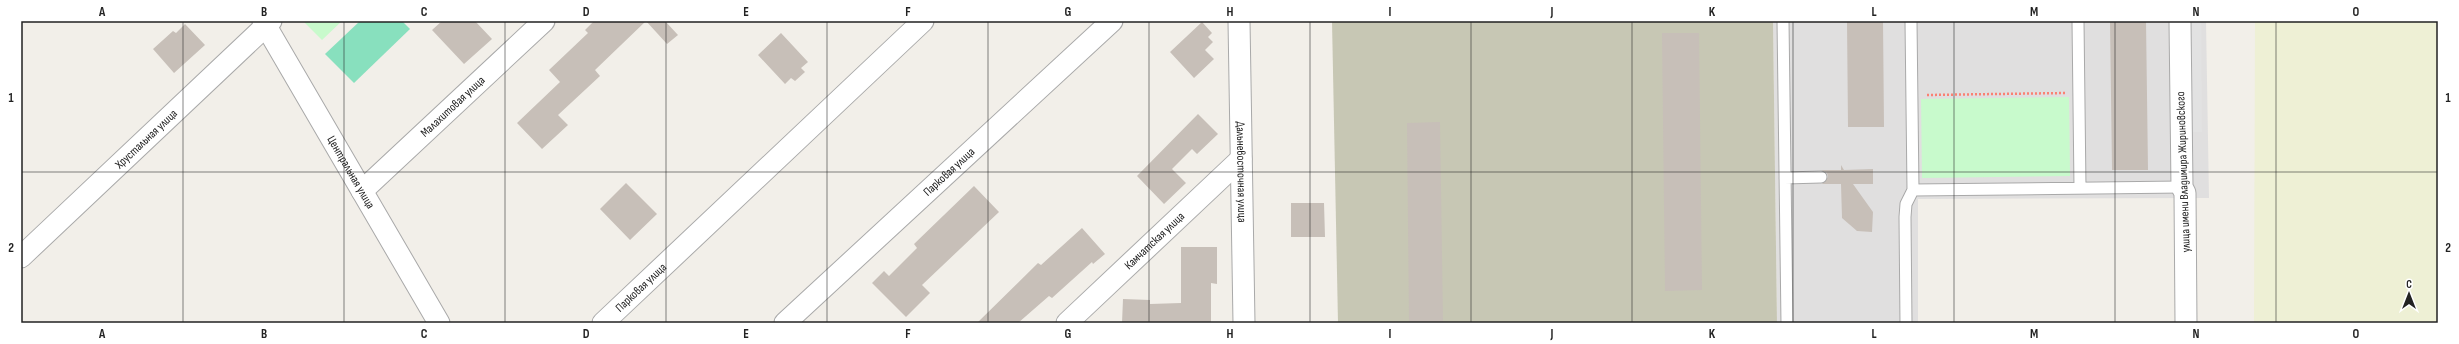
<svg xmlns="http://www.w3.org/2000/svg" width="2459" height="344" viewBox="0 0 2459 344" font-family="'Sofia Sans Condensed',sans-serif">
<rect width="100%" height="100%" fill="#f2efe9"/>
<!-- residential -->
<path fill="#e0dfdf" d="M 1773,21 L 2206,21 L 2209,198 L 1918,199 L 1918,323 L 1777,323 Z"/>
<!-- construction -->
<path fill="#c7c7b4" d="M 1332,21 L 1773,21 L 1777,323 L 1338,323 Z"/>
<!-- farmland -->
<path fill="#eef0d5" d="M 2255,21 L 2438,21 L 2438,323 L 2254,323 Z"/>
<!-- park -->
<path fill="#c8facc" d="M 303,21 L 342,21 L 322,40 Z
M 2069,97 L 2070,176 L 1922,178 L 1921,99 Z"/>
<!-- pitch -->
<path fill="#88e0be" d="M 360,21 L 402,21 L 410,29 L 354,83 L 325,54 Z"/>
<!-- parking -->
<path fill="#e2e2e2" d="M 2187,21 L 2201,21 L 2202,132 L 2188,132 Z"/>
<!-- building -->
<path fill="#c7bfb8" d="M 442,21 L 475,21 L 492,39 L 464,64 L 432,30 Z
M 594,21 L 646,21 L 595,70 L 600,76 L 558,115 L 568,125 L 542,149 L 517,123 L 560,82 L 549,70 L 588,33 L 585,30 Z
M 646,21 L 665,21 L 678,35 L 667,44 Z
M 1847,21 L 1883,21 L 1884,127 L 1848,127 Z
M 2110,21 L 2146,21 L 2148,170 L 2112,170 Z
M 1202,22 L 1212,33 L 1208,37 L 1213,42 L 1205,50 L 1214,59 L 1194,78 L 1170,52 Z
M 185,24 L 205,45 L 174,73 L 153,49 L 173,31 L 176,33 Z
M 781,33 L 808,62 L 801,68 L 805,72 L 795,81 L 791,78 L 785,84 L 758,55 Z
M 1662,33 L 1699,33 L 1702,290 L 1665,291 Z
M 1198,114 L 1218,134 L 1197,154 L 1192,149 L 1172,169 L 1186,183 L 1164,204 L 1137,176 Z
M 1440,122 L 1443,323 L 1409,323 L 1407,123 Z
M 1841,165 L 1844,170 L 1873,169 L 1873,184 L 1853,184 L 1873,212 L 1872,232 L 1857,231 L 1842,218 L 1841,184 L 1822,184 L 1828,177 L 1827,173 L 1821,170 L 1841,170 Z
M 626,183 L 657,214 L 630,240 L 600,209 Z
M 974,186 L 999,212 L 922,285 L 930,293 L 906,317 L 872,283 L 884,271 L 889,276 L 917,248 L 914,244 Z
M 1291,203 L 1324,203 L 1325,237 L 1291,237 Z
M 1082,228 L 1105,254 L 1093,264 L 1092,262 L 1052,298 L 1049,296 L 1018,323 L 977,323 L 1038,263 L 1041,265 Z
M 1181,247 L 1217,247 L 1217,284 L 1211,283 L 1211,323 L 1122,323 L 1123,299 L 1150,300 L 1150,304 L 1181,303 Z"/>
<g fill="none" stroke-linecap="round" stroke-linejoin="round">
<defs>
<path id="service" d="M 1783,21 L 1787,323
M 1911,21 L 1913,190 L 2182,187
M 2078,21 L 2080,188
M 1785,178 L 1821,177
M 1906,323 L 1905,217 L 1906,204 L 1913,190"/>
<g id="minor">
<path id="s1" d="M 263,21 L 439,323"/>
<path id="s2" d="M 1239,21 L 1244,323"/>
<path d="M 2180,21 L 2182,187 L 2185,193 L 2186,323"/>
<path id="s3" d="M 362,191 L 544,21"/>
<path id="s4" d="M 21,257 L 271,21"/>
<path id="s5" d="M 603,323 L 923,21"/>
<path id="s6" d="M 785,323 L 1112,21"/>
<path id="s7" d="M 1067,323 L 1241,159"/>
</g>
</defs>
<!-- service casing -->
<use href="#service" stroke="#a9a9a9" stroke-width="13"/>
<!-- minor casing -->
<use href="#minor" stroke="#a9a9a9" stroke-width="23"/>
<!-- path -->
<path stroke="#fa8072" stroke-width="2.5" stroke-dasharray="2 2" stroke-linecap="butt" d="M 1927,95 L 2066,93"/>
<!-- service -->
<use href="#service" stroke="#fff" stroke-width="11"/>
<!-- minor -->
<use href="#minor" stroke="#fff" stroke-width="21"/>
</g>
<!-- grid -->
<path fill="none" stroke="#222" stroke-width="1" stroke-opacity="0.55" d="M 183,21 L 183,323M 344,21 L 344,323M 505,21 L 505,323M 666,21 L 666,323M 827,21 L 827,323M 988,21 L 988,323M 1149,21 L 1149,323M 1310,21 L 1310,323M 1471,21 L 1471,323M 1632,21 L 1632,323M 1793,21 L 1793,323M 1954,21 L 1954,323M 2115,21 L 2115,323M 2276,21 L 2276,323M 21,172 L 2438,172"/>
<g text-anchor="middle" stroke-width="4" stroke-linejoin="round" paint-order="stroke">
<!-- street labels -->
<g font-size="12" fill="#222" stroke="#fff">
<text dy="4" stroke="none"><textPath href="#s3" startOffset="124">Малахитовая улица</textPath></text>
<text dy="4" stroke="none"><textPath href="#s4" startOffset="172">Хрустальная улица</textPath></text>
<text dy="4" stroke="none"><textPath href="#s1" startOffset="175">Центральная улица</textPath></text>
<text dy="4" stroke="none"><textPath href="#s6" startOffset="223">Парковая улица</textPath></text>
<text dy="4" stroke="none"><textPath href="#s2" startOffset="151">Дальневосточная улица</textPath></text>
<text transform="translate(2183 172) rotate(-92)" y="4">улица имени Владимира Жириновского</text>
<text dy="4" stroke="none"><textPath href="#s7" startOffset="120">Камчатская улица</textPath></text>
<text dy="4" stroke="none"><textPath href="#s5" startOffset="52">Парковая улица</textPath></text>
</g>
</g>
<!-- border -->
<rect width="2459" height="344" fill="none" stroke="#ffffff" stroke-width="44"/>
<!-- north arrow -->
<g transform="translate(2409 294)" stroke="#ffffff" stroke-width="3" paint-order="stroke">
<path d="M0-3L7 15L0 10L-7 15Z" fill="#222222"/>
<text y="-6" font-size="11" font-weight="bold" text-anchor="middle" fill="#222222">С</text>
</g>
<rect x="22" y="22" width="2415" height="300" fill="none" stroke="#222" stroke-width="1.5"/>
<g font-size="13" text-anchor="middle" font-weight="bold" fill="#222">
<text x="102" y="16">A</text>
<text x="264" y="16">B</text>
<text x="424" y="16">C</text>
<text x="586" y="16">D</text>
<text x="746" y="16">E</text>
<text x="908" y="16">F</text>
<text x="1068" y="16">G</text>
<text x="1230" y="16">H</text>
<text x="1390" y="16">I</text>
<text x="1552" y="16">J</text>
<text x="1712" y="16">K</text>
<text x="1874" y="16">L</text>
<text x="2034" y="16">M</text>
<text x="2196" y="16">N</text>
<text x="2356" y="16">O</text>
<text x="11" y="102">1</text>
<text x="2448" y="102">1</text>
<text x="11" y="252">2</text>
<text x="2448" y="252">2</text>
<text x="102" y="338">A</text>
<text x="264" y="338">B</text>
<text x="424" y="338">C</text>
<text x="586" y="338">D</text>
<text x="746" y="338">E</text>
<text x="908" y="338">F</text>
<text x="1068" y="338">G</text>
<text x="1230" y="338">H</text>
<text x="1390" y="338">I</text>
<text x="1552" y="338">J</text>
<text x="1712" y="338">K</text>
<text x="1874" y="338">L</text>
<text x="2034" y="338">M</text>
<text x="2196" y="338">N</text>
<text x="2356" y="338">O</text>
</g>
</svg>
